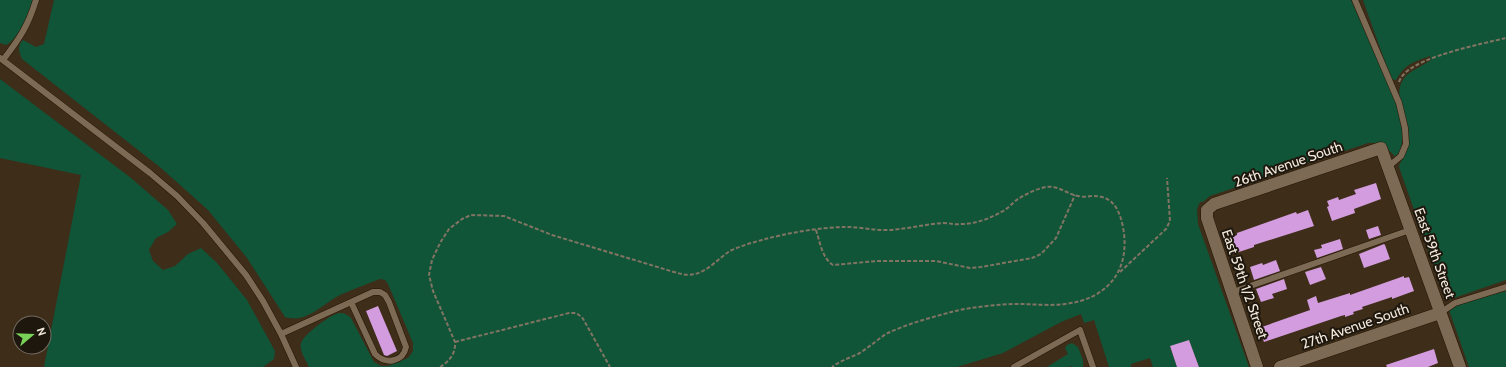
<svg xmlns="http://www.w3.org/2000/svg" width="1506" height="367" viewBox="0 0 1506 367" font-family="Cabin,sans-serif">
<rect width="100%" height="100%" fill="#3d2d19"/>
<!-- green -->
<path fill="#115539" d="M 0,0 L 34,0 C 29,14 19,38 6,45 L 0,43 Z
M 54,0 L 1351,0 L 1393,96 C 1399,114 1409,140 1396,157 C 1386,148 1382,141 1368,143 L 1210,196 L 1203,202 L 1200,202 L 1197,209 L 1198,224 L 1249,367 L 1199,367 L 1189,340 L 1170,347 L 1177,367 L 1153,367 L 1150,358 L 1131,364 L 1131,367 L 1109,367 L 1094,320 L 1084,323 L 1081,314 L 1061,322 L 1003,353 L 957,367 L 309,367 C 306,360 299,351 301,343 C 303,335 332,313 340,313 C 345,313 348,315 351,318 L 374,362 L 381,366 L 388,366 L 408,358 L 413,351 L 413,343 L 388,284 L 385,280 L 380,279 C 367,284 353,289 340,295 C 322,304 307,324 285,317 L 247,258 L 208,210 L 161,168 L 22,59 C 19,53 17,45 23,40 L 36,47 L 44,44 Z
M 1363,0 L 1506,0 L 1506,280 L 1451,299 L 1445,298 L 1399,167 C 1401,158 1409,151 1408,141 C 1408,122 1389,91 1407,75 C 1414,69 1424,65 1431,60 L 1430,56 C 1412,63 1406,63 1396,80 L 1391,79 Z
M 0,79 L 131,178 L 168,210 L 177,224 L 168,232 L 156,238 L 149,250 L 153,261 L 163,270 L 175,266 L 188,254 L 201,248 L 217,263 L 247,300 L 275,351 L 274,359 L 263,367 L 44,367 L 81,175 L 0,158 Z
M 1506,291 L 1506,367 L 1469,367 L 1449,310 L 1453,306 Z
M 1072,343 L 1078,347 L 1083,360 L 1083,367 L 1072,367 L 1072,366 L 1068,367 L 1047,367 L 1068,354 L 1065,348 L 1067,345 Z"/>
<!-- building -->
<path fill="#d39cde" d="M 1376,183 L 1381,199 L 1354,209 L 1355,213 L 1332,221 L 1327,207 L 1329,206 L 1327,201 L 1338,197 L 1339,200 L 1356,194 L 1354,190 Z
M 1308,210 L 1314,226 L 1254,245 L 1254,247 L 1233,254 L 1228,239 L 1237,235 L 1237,233 L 1296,212 L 1297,214 Z
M 1378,226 L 1381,235 L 1369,239 L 1366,230 Z
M 1340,239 L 1343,249 L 1317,258 L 1314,250 L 1322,248 L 1321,245 Z
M 1384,244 L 1385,245 L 1390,259 L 1364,268 L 1359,254 Z
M 1276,260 L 1280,271 L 1254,280 L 1250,267 L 1262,263 L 1263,265 Z
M 1321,267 L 1326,279 L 1310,285 L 1305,272 Z
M 1404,276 L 1404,278 L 1409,277 L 1414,291 L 1392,299 L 1392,297 L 1362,307 L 1363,309 L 1353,312 L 1354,314 L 1345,317 L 1345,315 L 1341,316 L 1264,342 L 1259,328 L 1310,310 L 1307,300 L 1316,296 L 1318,303 L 1350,293 L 1350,295 Z
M 1284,279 L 1287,289 L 1272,294 L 1274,298 L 1261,302 L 1256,289 Z
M 378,306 L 397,351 L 387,356 L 384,355 L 366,311 Z
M 1189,340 L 1199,367 L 1177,367 L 1170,346 Z
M 1434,349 L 1438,363 L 1428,367 L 1387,367 L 1386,365 Z"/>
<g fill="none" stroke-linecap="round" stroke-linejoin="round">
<defs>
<path id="service" d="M 1355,0 L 1399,103 L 1405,128 L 1406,144 L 1401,156 L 1388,167
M 0,58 L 150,173 L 177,196 L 203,223 L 246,275 L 263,301 L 281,334 L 296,367
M 3,60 C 20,38 28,26 36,0
M 1233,292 L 1410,230
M 1440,313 L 1455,303 L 1506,287
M 281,334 L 373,292 L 380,292 L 385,295 L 389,302 L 406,347 C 403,362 386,365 375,354 L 351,302
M 1014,367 L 1080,330 L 1093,367"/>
<path id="minor" d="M 1257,367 L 1207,218 L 1207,210 L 1214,204 L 1381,148 L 1460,367
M 1280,367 L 1440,313"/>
</defs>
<!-- service casing -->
<use href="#service" stroke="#241503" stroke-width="7"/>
<!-- minor casing -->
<use href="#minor" stroke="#241503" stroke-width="13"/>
<!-- path -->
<path stroke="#827463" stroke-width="2" stroke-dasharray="4 2" stroke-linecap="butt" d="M 1399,82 C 1400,79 1402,76 1404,74 C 1421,56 1481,44 1506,38
M 816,230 C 820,242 822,258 833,265 L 877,261 L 936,261 L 970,268 L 981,267 L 1032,258 L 1041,254 L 1056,238 L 1075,195
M 1120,272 L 1166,229 L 1170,221 L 1167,178
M 455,342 L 569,313 L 576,313 L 582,317 L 610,367
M 440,367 C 449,362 456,353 455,342 L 433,291 L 429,275 L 432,260 L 440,243 L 449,229 L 462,219 L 471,215 L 504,216 L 552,235 L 674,272 C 681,274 688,276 695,274 C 708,271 719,258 730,251 C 740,246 751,243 762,240 C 787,233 821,227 847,227 C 859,227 872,230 885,230 C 905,230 924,224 944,223 C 950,223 955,225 961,224 C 975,224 989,219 1001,212 C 1008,209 1012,203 1018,199 C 1026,194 1036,189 1046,187 C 1058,185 1067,194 1078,196 C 1082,197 1087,197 1091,196 C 1112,195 1119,208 1123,227 C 1131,270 1108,299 1065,304 C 1050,306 1034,304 1018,304 C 1000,304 972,307 955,311 C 933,317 906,324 886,334 C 877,340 868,348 858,354 C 849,358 840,361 832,367"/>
<!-- service -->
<use href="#service" stroke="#7d6a54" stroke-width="6"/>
<!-- minor -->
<use href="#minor" stroke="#7d6a54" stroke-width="12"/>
</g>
<g text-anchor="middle" stroke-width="4" stroke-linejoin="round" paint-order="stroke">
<!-- street labels -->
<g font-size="14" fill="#f4e9dd" stroke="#1e170e">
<text transform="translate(1288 164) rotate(-19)" y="5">26th Avenue South</text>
<text transform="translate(1435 253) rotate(70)" y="5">East 59th Street</text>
<text transform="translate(1245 284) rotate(71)" y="5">East 59th 1/2 Street</text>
<text transform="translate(1355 326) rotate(-19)" y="5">27th Avenue South</text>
</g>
</g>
<!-- north arrow -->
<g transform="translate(32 335) rotate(71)"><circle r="19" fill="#1e170e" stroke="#746b61"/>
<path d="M0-3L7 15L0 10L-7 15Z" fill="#78d258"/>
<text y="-6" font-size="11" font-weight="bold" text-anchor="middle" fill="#f4e9dd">N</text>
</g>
</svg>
